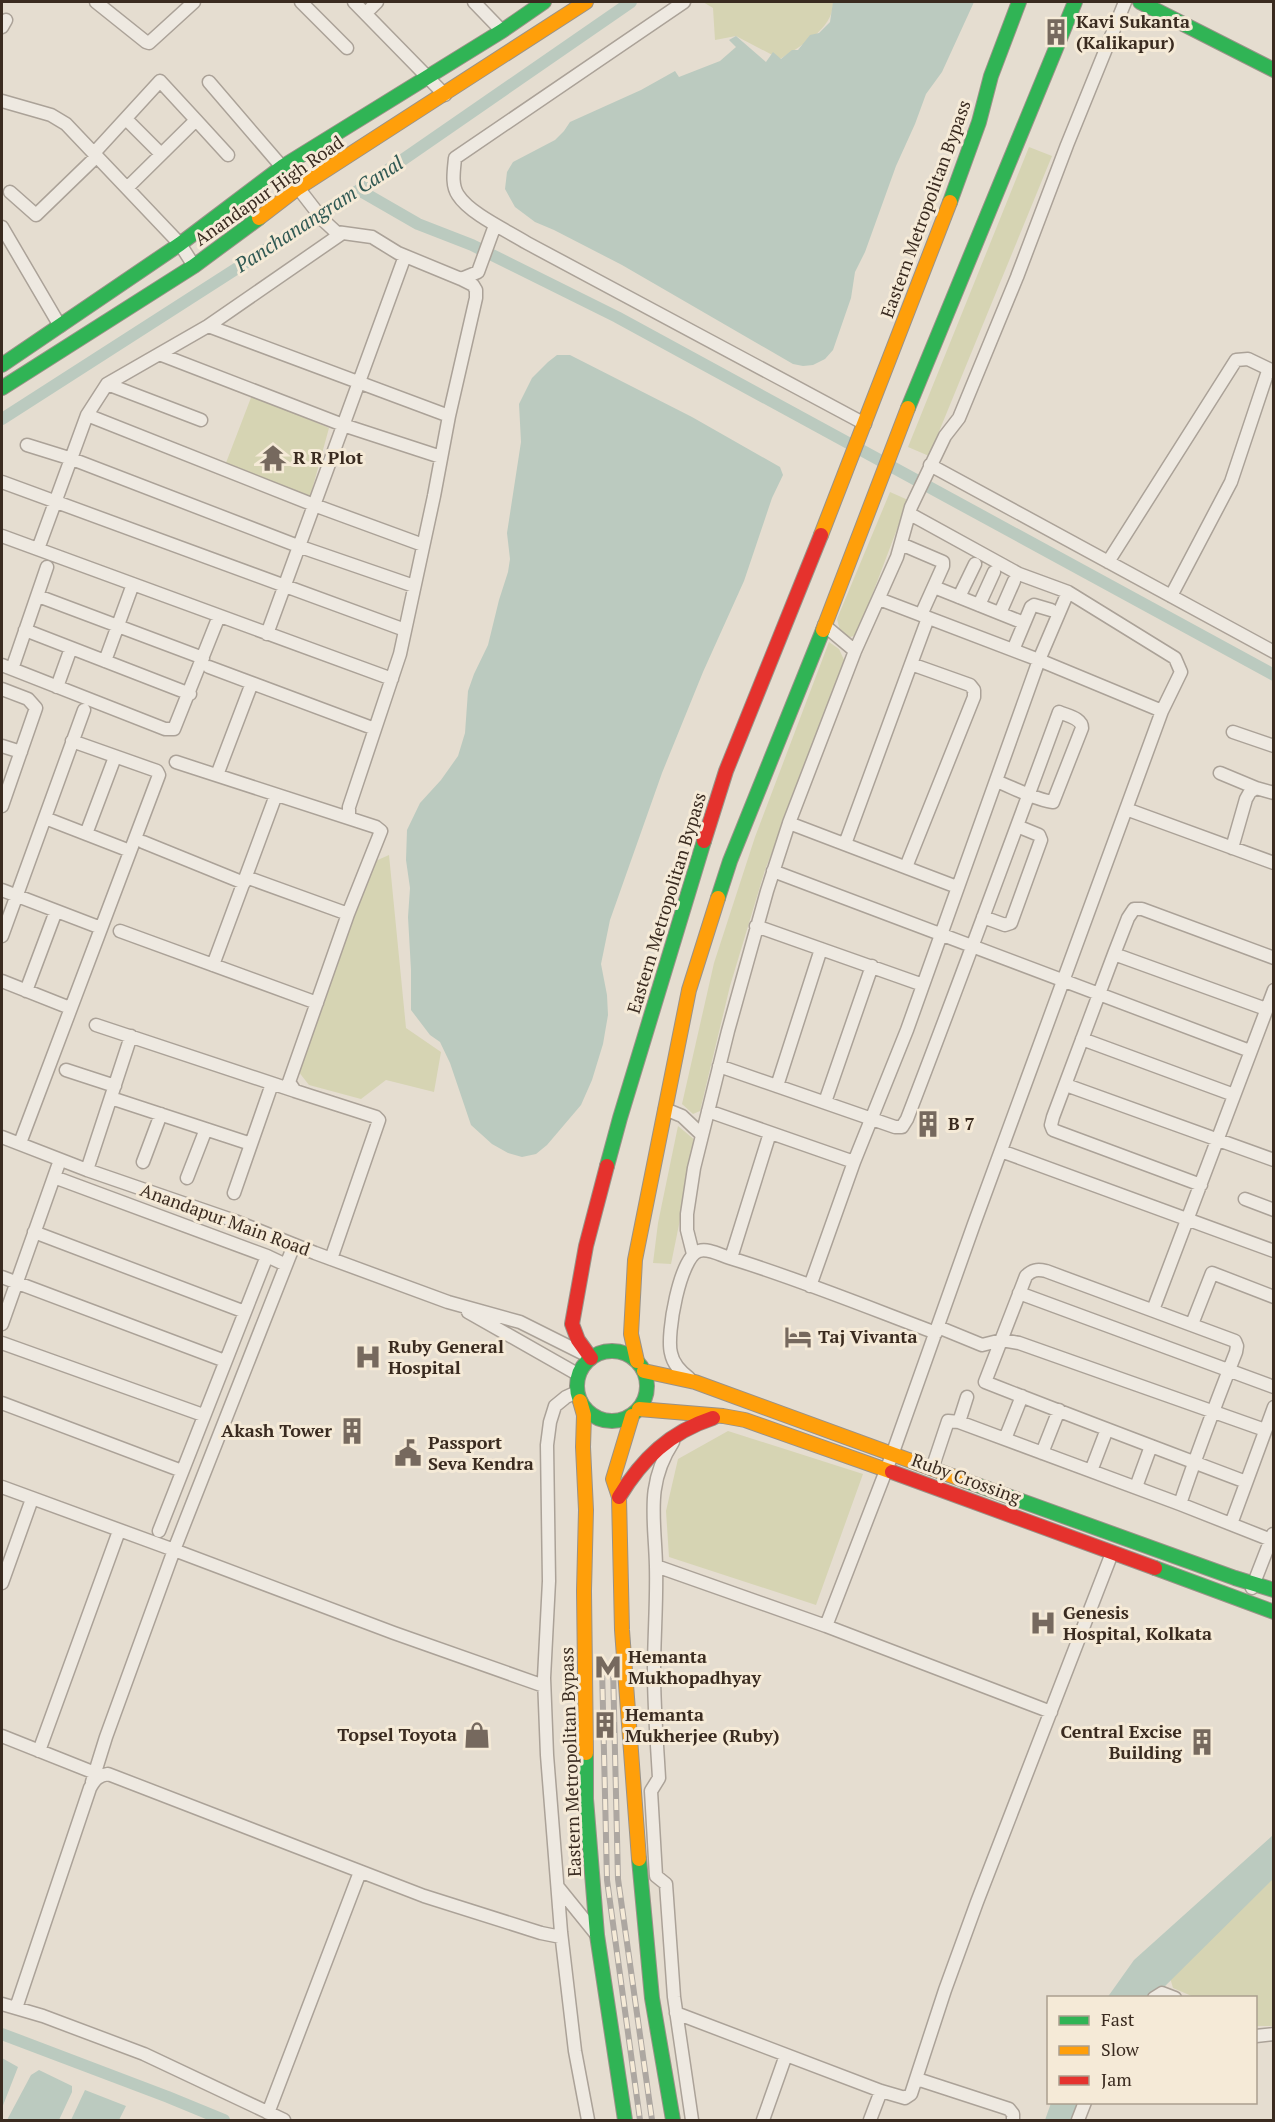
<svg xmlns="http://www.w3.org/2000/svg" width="1275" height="2122" viewBox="0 0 1275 2122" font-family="'PT Serif',serif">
<rect width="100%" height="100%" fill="#e5ddd0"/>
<!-- green -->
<path fill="#d6d4b3" d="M 703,2 L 833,2 C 834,29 800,46 780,59 L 736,36 L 715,40 L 713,8 Z
M 1029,147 L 1052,156 L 929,456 L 908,447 Z
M 252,395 L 329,428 L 309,501 L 224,468 Z
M 890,492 L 908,500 L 857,635 L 847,638 L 840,631 L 837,619 Z
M 829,642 L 839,649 L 846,664 L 765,870 L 730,986 L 700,1111 L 693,1114 L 682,1104 L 714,963 L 755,837 Z
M 389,855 L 406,1028 L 441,1052 L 434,1092 L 386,1080 L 361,1099 L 309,1085 L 298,1071 L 371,863 Z
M 678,1126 L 696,1141 L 671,1264 L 653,1263 L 658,1223 Z
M 728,1431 L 863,1474 L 816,1605 L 669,1557 L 666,1511 L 678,1459 Z
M 1273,1854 L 1273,2026 L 1257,2026 L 1256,1998 L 1194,1997 L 1173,1988 L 1164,1957 Z"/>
<!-- water -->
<path fill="#bbcabf" d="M 833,2 L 974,2 L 942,72 L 926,94 L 915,124 L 896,166 L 865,252 L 855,272 L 851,298 L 833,350 L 825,359 L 813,365 L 803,366 L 793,364 L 622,265 L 554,230 L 535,222 L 515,207 L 505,189 L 507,172 L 513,162 L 555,140 L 564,131 L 570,122 L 641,90 L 675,71 L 679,77 L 720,61 L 736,47 L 729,40 L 736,36 L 766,62 L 773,52 L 781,59 L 792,50 L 798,50 L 810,35 L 819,33 L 830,22 Z
M 557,355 L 570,355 L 692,417 L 780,467 L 783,475 L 772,498 L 744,581 L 703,672 L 662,773 L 610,920 L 601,964 L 607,995 L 608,1015 L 603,1044 L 592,1080 L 581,1105 L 547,1145 L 536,1154 L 522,1157 L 508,1153 L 492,1144 L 471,1125 L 450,1063 L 440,1042 L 430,1035 L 411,1010 L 411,970 L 408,917 L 410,888 L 406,860 L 407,830 L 420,803 L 441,780 L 458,756 L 465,733 L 468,691 L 474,674 L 488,645 L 499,600 L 508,572 L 510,559 L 507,533 L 521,442 L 519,404 L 532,378 L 548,362 Z
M 1273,1835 L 1273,1879 L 1154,1997 L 1107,1998 L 1134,1960 Z
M 2,2058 L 18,2067 L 2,2108 Z
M 39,2070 L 72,2086 L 72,2092 L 59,2120 L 7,2120 L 31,2075 Z
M 85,2090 L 126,2106 L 119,2120 L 71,2120 Z
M 1051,2103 L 1080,2103 L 1072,2120 L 1045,2120 Z"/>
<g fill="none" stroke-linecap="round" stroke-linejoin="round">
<!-- canal -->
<path stroke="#bbcabf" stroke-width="12" d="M 359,190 L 418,224 L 472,245 L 617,317 L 1274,675
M 2,419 L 359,190 L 631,2
M 2,2034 L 168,2097 L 224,2120"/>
<defs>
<path id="street" d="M 96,2 L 146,42 L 149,43 L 194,2
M 301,2 L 347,48
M 354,2 L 445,95
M 474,2 L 502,31
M 684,2 L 455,158 C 454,170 451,185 458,195 C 470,214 508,231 527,243 L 865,424
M 366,13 L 377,2
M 2,27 L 6,20
M 209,82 L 282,167 L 323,220 L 336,232 L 372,237 L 398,253 L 461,279 L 473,285 L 476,290 L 476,298 L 449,416 L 434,496 L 400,654 L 349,807 L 349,818
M 2,101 L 51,115 L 66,124 L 180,244 L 194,266
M 126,119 L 161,154
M 94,153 L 160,81 L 196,120
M 127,188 L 196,120 L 228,155
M 10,192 L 36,215 L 97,156
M 2,227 L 60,326
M 461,279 L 478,272 L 494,228
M 208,326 L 449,416
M 159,354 L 343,425 L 441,457
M 107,384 L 201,420
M 87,415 L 314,505 L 423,545
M 27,445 L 72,459 L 298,546 L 414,586
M 930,465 L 1274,652
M 2,482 L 405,630
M 2,536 L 392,679
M 901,544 L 943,562 L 943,566 L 921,615
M 38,549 L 87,415 L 107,384 L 208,326 L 341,234
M 1108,562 L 1236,360 L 1248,359 L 1271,370
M 934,587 L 1024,623
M 1068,592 L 1039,660 L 1162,711
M 38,596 L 203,658
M 1171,596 L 1231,482 L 1267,374 L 1274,371
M 959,597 L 975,564
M 979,605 L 994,572
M 1000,613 L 1014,581
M 824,625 L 855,651
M 25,630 L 190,694
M 267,634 L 405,256
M 1013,650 L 1031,607 L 1034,605 L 1051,610
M 105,661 L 133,584
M 911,664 L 928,618
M 2,665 L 165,729 L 174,729 L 219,616
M 209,667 L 375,729
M 12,669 L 47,567
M 57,687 L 71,648
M 2,689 L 28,699 L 36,708 L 2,806
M 1233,732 L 1274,746
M 2,746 L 21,752
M 176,762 L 376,827 L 381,831 L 348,914 L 289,1082 L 295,1091 L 376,1117 L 379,1120 L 331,1259
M 1220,773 L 1256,788
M 217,775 L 252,683
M 1126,809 L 1274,863
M 45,818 L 130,851
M 789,823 L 957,887
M 86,834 L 115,757
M 143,842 L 244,883
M 845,844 L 911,664 L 970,685 L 974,690 L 974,697 L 906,867
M 1232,848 L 1246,799 L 1250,792 L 1256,788 L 1274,793
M 773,871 L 1250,1051
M 246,877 L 348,914
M 2,890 L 101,928
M 983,917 L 1005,925 L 1011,923 L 1041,840 L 1039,835 L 1017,826
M 756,926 L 923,985
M 120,931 L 317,1003
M 2,936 L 84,710
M 1114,954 L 1266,1009
M 213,965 L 276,795
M 2,981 L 70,1008
M 26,991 L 56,911
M 96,1025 L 295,1091
M 1082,1039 L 1234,1095
M 719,1066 L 895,1127 L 902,1127 L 907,1119 C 959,984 1009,848 1059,712 C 1068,716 1082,718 1082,728 L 1053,802 C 1036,800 1012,787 996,781
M 66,1070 L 115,1086
M 1066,1085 L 1274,1160
M 777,1086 L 821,949
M 111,1098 L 251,1144
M 825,1102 L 872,966
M 665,1109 L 682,1116 L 702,1135
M 708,1111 L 854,1162
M 2,1137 L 87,1170 L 235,1221 L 315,1253 L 448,1302 L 520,1322 L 584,1354
M 20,1143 L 159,775 L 157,771 L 72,741
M 1001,1151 L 1274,1251
M 143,1162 L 161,1114
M 87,1170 L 131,1036
M 54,1177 L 267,1256
M 187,1178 L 206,1129
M 1201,1185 L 1053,1130 L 1051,1125 L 1053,1117 L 1114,954 L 1128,918 L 1134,909 L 1142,909 L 1274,958
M 234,1193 L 272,1084
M 1245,1199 L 1274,1210
M 34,1232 L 245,1312
M 693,1254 L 687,1230 L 687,1214 L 694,1168 L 728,1031 L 767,891 L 789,823 L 855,651 L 897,557 L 911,507 L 945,436 L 959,418 L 1017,277 L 1067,145 L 1125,2
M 731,1258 L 770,1133
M 2,1277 L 225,1361
M 810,1286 L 854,1162 L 907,1030 L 1039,660 L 879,599
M 1019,1293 L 1274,1387
M 1153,1310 L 1274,990
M 468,1312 L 579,1375
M 2,1324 L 60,1160
M 1192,1324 L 1212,1273 L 1274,1297
M 938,1327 L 982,1345 L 1002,1340 L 1019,1343 L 1265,1430
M 2,1343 L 203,1415
M 689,1378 C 680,1371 673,1364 671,1353 C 666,1335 680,1256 699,1251 C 708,1248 720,1255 730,1258 C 799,1279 867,1307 936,1333
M 577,1392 L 566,1397 L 555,1406 L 550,1422 L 547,1445 L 549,1581 L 544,1678 L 547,1755 L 561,1932 L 575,2051 L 588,2120
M 2,1403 L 182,1471
M 959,1422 L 967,1397
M 1005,1439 L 1022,1396
M 673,1442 C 645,1485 655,1519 656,1566 C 657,1601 654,1637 654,1672 C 654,1707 657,1743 659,1778 L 651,1791 L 656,1876 L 666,1884 L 674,1997 L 692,2120
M 1042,1453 L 1059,1410
M 932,1469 L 948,1421 L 959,1422 L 1180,1504 L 1271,1540
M 1091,1471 L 1107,1429
M 2,1487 L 174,1550 L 294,1245
M 1136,1487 L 1151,1446
M 1180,1504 C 1197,1453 1216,1403 1236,1352 L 1237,1346 L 1235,1341 L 1046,1271 C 1037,1269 1032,1270 1026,1276 L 985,1382 C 1071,1416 1159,1449 1246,1482
M 1231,1524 L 1274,1407
M 159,1531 L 267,1256 L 286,1265
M 656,1566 L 826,1626 L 1051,1712
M 2,1583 L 32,1499
M 1252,1588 L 1273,1534
M 826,1626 L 892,1455 L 974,1224 L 1162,711 L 1181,672 L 1175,658 L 1068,592 L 1019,574 L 910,514
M 2,1736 L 95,1773
M 39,1751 L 119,1531
M 92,1782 L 106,1737 L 174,1550 L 394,1633 L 544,1686
M 558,1887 L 596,1934
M 1154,1998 L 1162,1993 L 1175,1998
M 2,2004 L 43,2016 L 144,2054 L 284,2120
M 16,2008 L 90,1788 C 95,1779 98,1776 108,1774 L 424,1896 L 541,1933 L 561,1937
M 676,2013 L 881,2091 L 905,2098 L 911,2094 L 945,1990 L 977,1902 L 1112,1553
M 1256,2036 L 1274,2034
M 917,2079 L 1009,2109 L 1013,2114 L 1013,2120
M 268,2113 L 360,1872
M 763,2120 L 786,2055
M 870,2120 L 881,2091
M 1078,2120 L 1085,2102"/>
<path id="fast" d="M 1140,2 L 1274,70
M 950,202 L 979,122 L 991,76 L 1019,2
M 2,365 L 180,244 L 282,167 L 502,31 L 544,2
M 2,388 L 194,266 L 259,218
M 908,408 L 1075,2
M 718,898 L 730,861 L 823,630
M 607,1166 L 620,1118 L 704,841
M577 1386a35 35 0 1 1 70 0a35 35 0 1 1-70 0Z
M 966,1481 L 1235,1578 L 1274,1590
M 1155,1568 L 1274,1612
M 586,1753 L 586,1799 L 597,1935 L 625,2120
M 639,1859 L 652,1998 L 673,2120"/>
<path id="slow" d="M 259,218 L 298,188 L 586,2
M 821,535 L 950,202
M 823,630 L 908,408
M 637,1361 L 631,1334 L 635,1260 L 689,990 L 718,898
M 644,1371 L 695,1382 L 966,1481
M 580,1401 L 584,1415 L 583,1447 L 586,1510 L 584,1591 L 586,1753
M 639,1409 L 723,1416 L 745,1420 L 892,1472
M 632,1416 L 613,1479 L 619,1497 L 622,1630 L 639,1859"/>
<path id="jam" d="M 704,841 L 726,771 L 821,535
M 591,1358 L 578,1340 L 572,1324 L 586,1246 L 607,1166
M 892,1472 L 1155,1568
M 619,1497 C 642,1459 670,1432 713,1418"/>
</defs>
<!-- street casing -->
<use href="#street" stroke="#aba298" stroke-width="15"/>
<!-- fast casing -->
<use href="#fast" stroke="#9a9288" stroke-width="16"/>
<!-- slow casing -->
<use href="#slow" stroke="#9a9288" stroke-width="16"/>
<!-- jam casing -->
<use href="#jam" stroke="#9a9288" stroke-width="16"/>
<!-- street -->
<use href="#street" stroke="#eee9e1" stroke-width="12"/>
<!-- fast -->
<use href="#fast" stroke="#30b455" stroke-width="14"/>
<!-- slow -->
<use href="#slow" stroke="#ff9f0a" stroke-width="14"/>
<!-- jam -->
<use href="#jam" stroke="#e5322d" stroke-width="14"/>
<defs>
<path id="rail" d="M 602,1667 L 607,1880 L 640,2120
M 613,1667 L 618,1879 L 652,2120"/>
</defs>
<!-- rail casing -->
<use href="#rail" stroke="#ada7a1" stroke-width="6"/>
<!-- rail -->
<use href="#rail" stroke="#f5ead7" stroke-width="4" stroke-dasharray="11" stroke-linecap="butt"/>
</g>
<!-- icons -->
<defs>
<symbol id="building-bare" viewBox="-9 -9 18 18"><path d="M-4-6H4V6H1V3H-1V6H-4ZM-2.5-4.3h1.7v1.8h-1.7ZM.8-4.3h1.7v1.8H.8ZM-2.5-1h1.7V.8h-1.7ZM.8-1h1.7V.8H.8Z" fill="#76695e" stroke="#f5ead7" stroke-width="2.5" paint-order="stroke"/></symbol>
<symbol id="temple-bare" viewBox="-9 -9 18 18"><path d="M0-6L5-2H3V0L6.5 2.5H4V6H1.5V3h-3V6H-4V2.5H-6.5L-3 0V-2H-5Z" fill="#76695e" stroke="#f5ead7" stroke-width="2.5" paint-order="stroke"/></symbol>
<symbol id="hotel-bare" viewBox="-9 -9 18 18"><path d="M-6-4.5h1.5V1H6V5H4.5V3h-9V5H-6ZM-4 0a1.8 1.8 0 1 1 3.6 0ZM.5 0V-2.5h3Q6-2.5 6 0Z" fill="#76695e" stroke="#f5ead7" stroke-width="2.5" paint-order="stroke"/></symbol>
<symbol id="hospital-bare" viewBox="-9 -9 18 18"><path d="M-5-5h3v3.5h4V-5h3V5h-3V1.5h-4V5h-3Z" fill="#76695e" stroke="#f5ead7" stroke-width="2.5" paint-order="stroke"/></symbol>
<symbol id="civic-bare" viewBox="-9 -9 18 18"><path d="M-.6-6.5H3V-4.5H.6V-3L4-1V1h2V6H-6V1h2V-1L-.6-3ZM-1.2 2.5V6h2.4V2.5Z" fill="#76695e" stroke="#f5ead7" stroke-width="2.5" paint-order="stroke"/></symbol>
<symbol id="metro-bare" viewBox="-9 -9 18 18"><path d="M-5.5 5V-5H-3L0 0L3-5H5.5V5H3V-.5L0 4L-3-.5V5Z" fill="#76695e" stroke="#f5ead7" stroke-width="2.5" paint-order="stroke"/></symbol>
<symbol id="shop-bare" viewBox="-9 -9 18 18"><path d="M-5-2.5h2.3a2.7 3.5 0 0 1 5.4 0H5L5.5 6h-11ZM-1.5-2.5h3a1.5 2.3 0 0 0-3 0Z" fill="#76695e" stroke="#f5ead7" stroke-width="2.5" paint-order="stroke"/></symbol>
</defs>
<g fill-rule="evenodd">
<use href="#building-bare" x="1037" y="13" width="38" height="38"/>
<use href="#temple-bare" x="254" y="439" width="38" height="38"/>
<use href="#building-bare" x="909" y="1105" width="38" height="38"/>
<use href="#hotel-bare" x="779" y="1318" width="38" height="38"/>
<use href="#hospital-bare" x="349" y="1338" width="38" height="38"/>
<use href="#building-bare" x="333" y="1412" width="38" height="38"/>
<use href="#civic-bare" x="389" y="1434" width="38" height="38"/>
<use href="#hospital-bare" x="1024" y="1604" width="38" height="38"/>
<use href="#metro-bare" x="589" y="1648" width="38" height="38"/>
<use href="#building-bare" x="586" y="1706" width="38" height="38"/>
<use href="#shop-bare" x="458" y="1716" width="38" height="38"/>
<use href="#building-bare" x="1183" y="1723" width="38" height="38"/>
</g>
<g text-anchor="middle" stroke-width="6" stroke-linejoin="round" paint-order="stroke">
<!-- poi labels -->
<g font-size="18" font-weight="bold" fill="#3a2b20" stroke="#f5ead7" text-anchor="start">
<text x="1076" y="28">Kavi Sukanta<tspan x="1076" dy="21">(Kalikapur)</tspan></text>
<text x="293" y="464">R R Plot</text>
<text x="948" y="1130">B 7</text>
<text x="818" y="1343">Taj Vivanta</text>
<text x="388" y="1353">Ruby General<tspan x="388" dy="21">Hospital</tspan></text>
<text x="332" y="1437" text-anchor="end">Akash Tower</text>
<text x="428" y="1449">Passport<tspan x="428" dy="21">Seva Kendra</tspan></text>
<text x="1063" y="1619">Genesis<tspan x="1063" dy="21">Hospital, Kolkata</tspan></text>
<text x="628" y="1663">Hemanta<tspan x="628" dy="21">Mukhopadhyay</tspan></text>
<text x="625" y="1721">Hemanta<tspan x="625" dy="21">Mukherjee (Ruby)</tspan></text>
<text x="1182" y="1738" text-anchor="end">Central Excise<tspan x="1182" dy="21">Building</tspan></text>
<text x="457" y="1741" text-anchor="end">Topsel Toyota</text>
</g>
<!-- street labels -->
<g font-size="18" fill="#3a2b20" stroke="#f5ead7">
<text transform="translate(269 191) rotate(-35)" y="6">Anandapur High Road</text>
<text transform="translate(926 209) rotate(-70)" y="6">Eastern Metropolitan Bypass</text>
<text transform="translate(667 903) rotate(-73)" y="6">Eastern Metropolitan Bypass</text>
<text transform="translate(225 1220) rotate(20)" y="6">Anandapur Main Road</text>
<text transform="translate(966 1479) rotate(20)" y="6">Ruby Crossing</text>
<text transform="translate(571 1762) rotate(-92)" y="6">Eastern Metropolitan Bypass</text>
</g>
<!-- water labels -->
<g font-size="20" font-style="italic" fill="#305953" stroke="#f5ead7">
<text transform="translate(319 214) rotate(-33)" y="7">Panchanangram Canal</text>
</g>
</g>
<!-- border -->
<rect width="1275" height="2122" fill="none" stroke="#3a2b20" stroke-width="6"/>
<!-- legend -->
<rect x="1047" y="1996" width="210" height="108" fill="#f5ead7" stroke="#aa9e8e" stroke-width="1.5"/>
<rect x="1059" y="2016" width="30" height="9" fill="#30b455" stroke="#aa9e8e" stroke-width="1.5"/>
<text x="1101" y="2026" font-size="18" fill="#3a2b20">Fast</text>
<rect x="1059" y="2046" width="30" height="9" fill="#ff9f0a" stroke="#aa9e8e" stroke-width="1.5"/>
<text x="1101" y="2056" font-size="18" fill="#3a2b20">Slow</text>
<rect x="1059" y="2076" width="30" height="9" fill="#e5322d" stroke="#aa9e8e" stroke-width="1.5"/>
<text x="1101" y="2086" font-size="18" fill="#3a2b20">Jam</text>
</svg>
